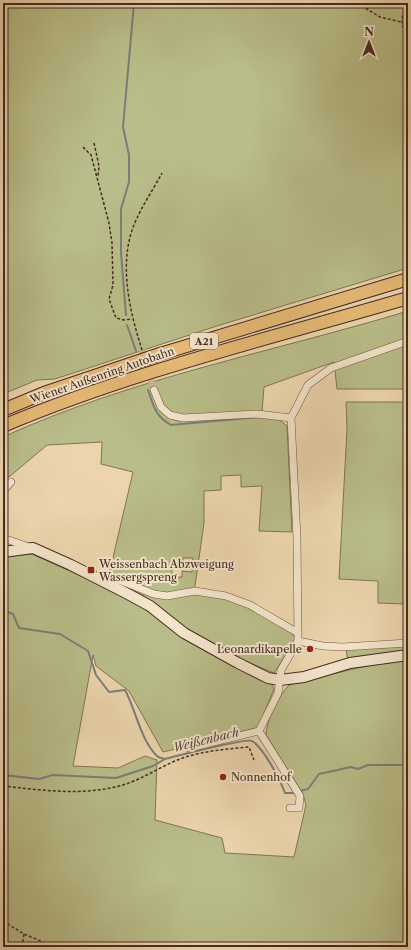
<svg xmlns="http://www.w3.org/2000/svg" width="411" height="950" viewBox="0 0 411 950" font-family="'Libre Caslon Text',serif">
<rect width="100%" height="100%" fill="#ecd5ad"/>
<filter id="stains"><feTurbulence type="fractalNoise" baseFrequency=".005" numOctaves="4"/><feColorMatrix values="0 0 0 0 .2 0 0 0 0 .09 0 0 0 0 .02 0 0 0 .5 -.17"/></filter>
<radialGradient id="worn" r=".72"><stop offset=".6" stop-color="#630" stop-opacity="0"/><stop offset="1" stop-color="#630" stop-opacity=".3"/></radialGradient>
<!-- green -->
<path fill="#b9bd89" stroke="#7f7455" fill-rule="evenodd" d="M 3,3 L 408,3 L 408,268 L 220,325 L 55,379 L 37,380 L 3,394 Z
M 408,311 L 408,389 L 337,389 L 334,362 L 264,387 L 262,412 L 167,417 L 178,421 L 267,416 L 277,418 L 287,426 L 292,532 L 259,531 L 262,486 L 241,487 L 241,475 L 221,476 L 221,490 L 204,491 L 204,523 L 194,593 L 223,597 L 250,608 L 292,633 L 294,636 L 295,641 L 274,673 L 247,662 L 188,630 L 144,596 L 108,579 L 133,472 L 101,464 L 102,442 L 47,445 L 9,477 L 3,474 L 3,437 C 132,378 273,352 408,311 ZM 183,558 L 193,558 L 192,572 L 182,571 L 182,577 L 172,577 L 172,564 L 183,564 Z
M 346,402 L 408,402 L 408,639 L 404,639 L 405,604 L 378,603 L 378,581 L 339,579 L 347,429 Z
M 32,554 L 123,595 L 151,612 L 178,633 L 210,653 L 271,683 L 274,689 L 258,728 L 163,752 L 129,691 L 96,666 L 93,655 L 73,766 L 118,768 L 145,756 L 157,760 L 155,820 L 222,838 L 225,853 L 294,857 L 306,805 L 303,794 L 266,735 C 266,721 279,695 289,685 C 328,676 368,663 408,660 L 408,947 L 3,947 L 3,557 Z
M 408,645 L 408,653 L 348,660 L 346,650 Z"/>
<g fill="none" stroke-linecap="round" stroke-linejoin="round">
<!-- stream -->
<path stroke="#7a7e7a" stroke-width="2" d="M 126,315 L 121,253 L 121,209 L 129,182 L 129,155 L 123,127 L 134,3
M 127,325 L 136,351
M 148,390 C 154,407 155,416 171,425 L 259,417
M 3,610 L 13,614 L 19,628 L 60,634 L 88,651 L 96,675 L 109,692 L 125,690 C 136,710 140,739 157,756 C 159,758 162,758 165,759 C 177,756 246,738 252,741 C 264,748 280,780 285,793 L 296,793
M 3,775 L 39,779 L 53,775 L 116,778 L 153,766 L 165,759
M 300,791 L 308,789 L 319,774 L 351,767 L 358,769 L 368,765 L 408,765"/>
<!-- street-tunnel -->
<path stroke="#cbb391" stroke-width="7" stroke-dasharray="7 3.5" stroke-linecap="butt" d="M 142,350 L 154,390"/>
<defs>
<path id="street" d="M 154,390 L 161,407 L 170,415 L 183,418 L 257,414 L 291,418
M 3,491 L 11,482
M 3,538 L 29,547
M 111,577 L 154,594 L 167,596 L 195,591 L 226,596 L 250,605 L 298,633
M 298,641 L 323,646 L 343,647 L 408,643
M 189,748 L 259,731
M 290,808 L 299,808 L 300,796 L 259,731 L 278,693 L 281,670 L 298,641 L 297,538 L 291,418 L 308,385 L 331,368 L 408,341"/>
<path id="secondary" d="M 3,552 L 33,548 L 71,565 L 128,594 L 150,606 L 184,633 L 238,663 L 268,678 L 280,680 L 304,677 L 350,663 L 408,655"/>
<path id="highway" d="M 3,410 L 44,393 L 160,354 L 408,279
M 3,426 C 133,371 272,338 408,298"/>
</defs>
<!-- street casing -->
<use href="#street" stroke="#6f5644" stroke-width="8"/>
<!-- secondary casing -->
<use href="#secondary" stroke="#452b21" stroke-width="12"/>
<!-- highway casing -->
<use href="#highway" stroke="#452b21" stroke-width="14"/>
<!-- path -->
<path stroke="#452b21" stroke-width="1.5" stroke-dasharray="3 2" stroke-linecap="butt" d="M 357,3 L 380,17 L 401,22
M 408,7 C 402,12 401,20 403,27 L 408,29
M 94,143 L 99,166 L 98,177
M 83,147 L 91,155 L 109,223 L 112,243 L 113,285 L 109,299 L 116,318 L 124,320 L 132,319
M 142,350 C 129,309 117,259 137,218 C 144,203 154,188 162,173
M 3,786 C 41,790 81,796 119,786 C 140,781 159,767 180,759 C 201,751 227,749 249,747 L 254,760
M 3,921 L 24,934 L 55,947
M 22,947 L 24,934"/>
<!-- street -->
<use href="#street" stroke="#f3e4ca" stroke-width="7"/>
<!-- secondary -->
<use href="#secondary" stroke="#f3e4ca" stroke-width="10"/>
<!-- highway -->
<use href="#highway" stroke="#e6ba76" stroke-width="12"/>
</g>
<!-- markers -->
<g fill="#8f2418" stroke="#f3e4ca" stroke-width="1.5">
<rect x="87" y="566" width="8" height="8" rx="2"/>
<circle cx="310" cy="649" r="4"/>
<circle cx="223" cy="777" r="4"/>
</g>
<g text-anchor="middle" stroke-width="4" stroke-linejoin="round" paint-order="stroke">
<!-- shield labels -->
<rect fill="#f3e4ca" stroke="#796254" stroke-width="1" x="190" y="333" width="28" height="16" rx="3"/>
<g font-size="10" font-weight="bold" fill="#452b21">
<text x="204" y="345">A21</text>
</g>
<!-- street labels -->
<g font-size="11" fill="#452b21" stroke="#f3e4ca">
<text transform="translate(102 375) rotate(-19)" y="4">Wiener Außenring Autobahn</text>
</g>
<!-- poi labels -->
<g font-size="11" fill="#452b21" stroke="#f3e4ca" text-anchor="start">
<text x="99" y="568">Weissenbach Abzweigung<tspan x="99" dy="13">Wassergspreng</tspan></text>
<text x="302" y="653" text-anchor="end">Leonardikapelle</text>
<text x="231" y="781">Nonnenhof</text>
</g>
<!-- water labels -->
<g font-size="12" font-style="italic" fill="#57473f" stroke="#f3e4ca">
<text transform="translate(206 740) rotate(-14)" y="4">Weißenbach</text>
</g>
</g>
<!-- margin -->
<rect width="411" height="950" fill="none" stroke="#ecd5ad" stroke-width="16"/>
<rect x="4" y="4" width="403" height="942" fill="none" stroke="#452b21" stroke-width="2"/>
<rect x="8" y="8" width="395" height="934" fill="none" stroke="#452b21"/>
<!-- north arrow -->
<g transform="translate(369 42)" stroke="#f3e4ca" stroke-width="3" paint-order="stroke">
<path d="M0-3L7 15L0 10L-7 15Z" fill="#452b21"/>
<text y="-6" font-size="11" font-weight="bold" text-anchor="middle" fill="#452b21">N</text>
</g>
<rect width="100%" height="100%" filter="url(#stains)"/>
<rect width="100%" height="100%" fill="url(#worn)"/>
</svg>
